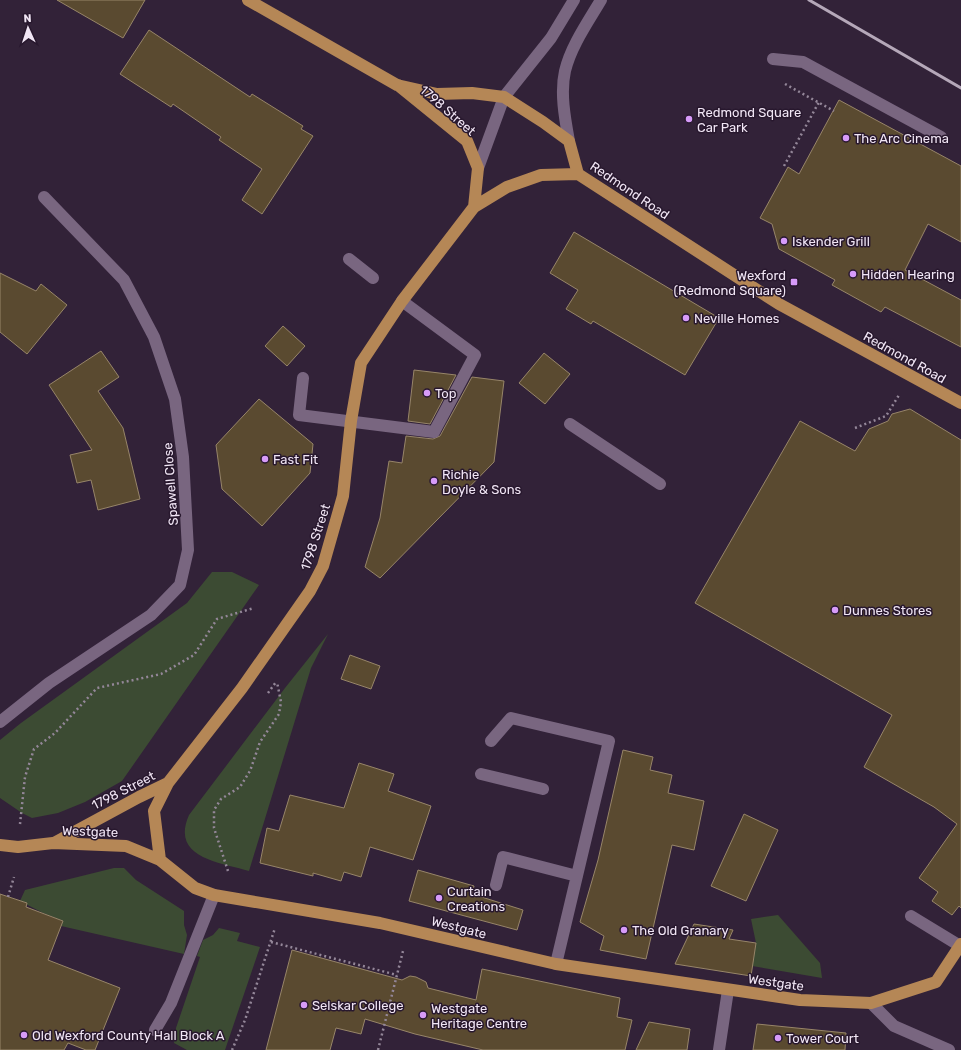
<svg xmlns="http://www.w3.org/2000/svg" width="961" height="1050" viewBox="0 0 961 1050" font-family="Rubik,sans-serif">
<rect width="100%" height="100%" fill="#322238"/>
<!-- green -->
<path fill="#3c4b33" d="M 212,572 L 232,572 L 259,585 L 122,781 L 85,802 L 58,813 L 32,818 L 22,813 L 0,798 L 0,740 L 21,723 L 187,603 Z
M 328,634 L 311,668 L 249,871 C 220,862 170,858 189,815 L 285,688 Z
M 114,868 L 124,868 L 136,880 L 184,911 L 184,925 L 187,935 L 184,954 L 61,926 L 63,921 L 43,913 L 20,901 L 25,890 Z
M 778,915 L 820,963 L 822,978 L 752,966 L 756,943 L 751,919 Z
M 219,928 L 240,933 L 237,941 L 260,947 L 225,1050 L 187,1050 L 174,1043 L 176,1028 L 200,957 L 197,956 L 203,940 L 213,935 Z"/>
<!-- building -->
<path fill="#5a4a30" stroke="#978569" d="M 57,0 L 145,0 L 123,38 Z
M 149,30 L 250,97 L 252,94 L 284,114 L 303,126 L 301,129 L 313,136 L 262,214 L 242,200 L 262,169 L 219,140 L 221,137 L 173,104 L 171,107 L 120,74 Z
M 839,100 L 961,166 L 961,242 L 928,224 L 905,270 L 961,300 L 961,347 L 885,307 L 881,312 L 832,285 L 835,280 L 779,249 L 772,224 L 760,218 L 788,167 L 799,174 Z
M 574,232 L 719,318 L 685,375 L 593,321 L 591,324 L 566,309 L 578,290 L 550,273 Z
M 0,273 L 36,291 L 41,284 L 67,305 L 27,354 L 0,332 Z
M 283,326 L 305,346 L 287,366 L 265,346 Z
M 101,351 L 119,377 L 98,391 L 123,428 L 140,499 L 98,510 L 91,480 L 77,483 L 70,455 L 92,450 L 49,385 Z
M 544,353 L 570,374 L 545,404 L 519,383 Z
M 414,370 L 456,375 L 430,424 L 408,421 Z
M 472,377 L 504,381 L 494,462 L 380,578 L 365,567 L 380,518 L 389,461 L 402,463 L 406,436 L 433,439 L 440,436 Z
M 259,399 L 313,444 L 310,473 L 262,526 L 222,489 L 216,445 Z
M 910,409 L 961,440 L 961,908 L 959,906 L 952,915 L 932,901 L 938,892 L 919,878 L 957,824 L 934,807 L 864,767 L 892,715 L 695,603 L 800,421 L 855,451 L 869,429 L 888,421 L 892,414 Z
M 350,655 L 380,666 L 371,689 L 341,679 Z
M 623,750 L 653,757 L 650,770 L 672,775 L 668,793 L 704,801 L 694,850 L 672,845 L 646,959 L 600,950 L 604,936 L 580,922 L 598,860 Z
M 359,763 L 394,774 L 388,791 L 431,806 L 413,860 L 370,847 L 361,877 L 344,872 L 341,881 L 313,873 L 313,876 L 260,863 L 267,828 L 279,831 L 290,795 L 344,808 Z
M 744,814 L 778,830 L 746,901 L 711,886 Z
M 418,870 L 474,886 L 472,894 L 523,910 L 517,930 L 409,901 Z
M 0,894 L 27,903 L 26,907 L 63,921 L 48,960 L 120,988 L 95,1050 L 86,1050 L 68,1043 L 64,1050 L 0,1050 Z
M 694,924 L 733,930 L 729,939 L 756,943 L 751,976 L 675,964 Z
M 292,950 L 402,980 L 410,976 L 416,977 L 426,982 L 428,988 L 476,1000 L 482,969 L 620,998 L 617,1017 L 632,1020 L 625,1050 L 483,1050 L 415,1034 L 365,1019 L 361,1034 L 336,1028 L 330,1050 L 266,1050 Z
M 649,1022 L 690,1029 L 687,1050 L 636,1050 Z
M 757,1024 L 846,1033 L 845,1050 L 753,1050 Z"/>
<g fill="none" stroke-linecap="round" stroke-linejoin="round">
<!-- path -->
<path stroke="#948799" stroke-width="2.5" stroke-dasharray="2 3" stroke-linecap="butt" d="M 785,84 L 834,111
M 784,166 L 819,102
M 855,428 L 886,416 L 899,395
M 268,693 L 276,682
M 20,824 L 25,777 L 34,749 L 55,733 L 97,688 L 161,674 L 194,655 L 217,619 L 254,608
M 228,871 L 214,828 L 214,810 L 221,799 L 240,787 L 250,771 L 260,742 L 279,714 L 281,702 L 277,682
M 8,897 L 14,877
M 271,942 L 397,975
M 232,1050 L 245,1020 L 275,928
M 378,1050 L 403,951"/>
<!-- minor -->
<path stroke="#796680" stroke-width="12" d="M 773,59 L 803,62 L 941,137
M 569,141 C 565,119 560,93 565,71 C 571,46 588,22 601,0
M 478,168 L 504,97 L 551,38 L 574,0
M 349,259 L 373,278
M 303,378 L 299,415 L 434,432 L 475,355 L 402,301
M 570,424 L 660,484
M 0,722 L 49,683 L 151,615 L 180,585 L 188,550 L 183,457 L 175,399 L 154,337 L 124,280 L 44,197
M 491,741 L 511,718 L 609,741 L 556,964
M 481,774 L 543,789
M 496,885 L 503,857 L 577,876
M 911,916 L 960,946
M 871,1003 L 894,1026 L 949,1050
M 155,1030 L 171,1003 L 214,895
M 719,1050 L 728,990"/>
<!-- major -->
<path stroke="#b58756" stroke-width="12" d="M 248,0 L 397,85 L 437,94 L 472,93 L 504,97 L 543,122 L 569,141 L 578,174 L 779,304 L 961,403
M 398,85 L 467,141 L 478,168 L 474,207
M 54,843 L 139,797 L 168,783 L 242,688 L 310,591 L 323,566 L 343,496 L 351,421 L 361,363 L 402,301 L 474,207 L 507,187 L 541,175 L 578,174
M 0,845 L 18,847 L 53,843 L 126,846 L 160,860 L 195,888 L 214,895 L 380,923 L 556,964 L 800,1000 L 871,1003 L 936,982 L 961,944
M 160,860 L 154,811 L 168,783"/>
<!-- rail -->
<path stroke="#b5a8b9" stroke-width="3" d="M 809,0 L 961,88"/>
</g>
<!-- markers -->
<g fill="#d79bf9" stroke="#28182e" stroke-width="1.5">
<circle cx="689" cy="119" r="4"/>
<circle cx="846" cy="138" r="4"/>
<circle cx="784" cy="241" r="4"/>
<circle cx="853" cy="274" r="4"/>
<rect x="790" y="278" width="8" height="8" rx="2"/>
<circle cx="686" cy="318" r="4"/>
<circle cx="427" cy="393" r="4"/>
<circle cx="265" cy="459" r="4"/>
<circle cx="434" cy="481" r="4"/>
<circle cx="835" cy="610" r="4"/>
<circle cx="439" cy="898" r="4"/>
<circle cx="624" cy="930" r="4"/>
<circle cx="304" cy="1005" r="4"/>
<circle cx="423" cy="1015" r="4"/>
<circle cx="24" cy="1035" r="4"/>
<circle cx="778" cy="1038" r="4"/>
</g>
<g text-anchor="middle" stroke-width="3" stroke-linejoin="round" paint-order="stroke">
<!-- street labels -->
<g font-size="13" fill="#f1e6f5" stroke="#28182e">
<text transform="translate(448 110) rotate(41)" y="5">1798 Street</text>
<text transform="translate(630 190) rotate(34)" y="5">Redmond Road</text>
<text transform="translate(905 357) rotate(29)" y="5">Redmond Road</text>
<text transform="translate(170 484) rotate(-94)" y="5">Spawell Close</text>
<text transform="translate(315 537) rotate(-72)" y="5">1798 Street</text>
<text transform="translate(123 790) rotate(-27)" y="5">1798 Street</text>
<text transform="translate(90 831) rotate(2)" y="5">Westgate</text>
<text transform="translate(459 927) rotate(14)" y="5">Westgate</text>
<text transform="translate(776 982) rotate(8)" y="5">Westgate</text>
</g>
<!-- poi labels -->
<g font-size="13" fill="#f1e6f5" stroke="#28182e" text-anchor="start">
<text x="697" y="117">Redmond Square<tspan x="697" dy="15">Car Park</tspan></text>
<text x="854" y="143">The Arc Cinema</text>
<text x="792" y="246">Iskender Grill</text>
<text x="861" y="279">Hidden Hearing</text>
<text x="786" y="280" text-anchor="end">Wexford<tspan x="786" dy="15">(Redmond Square)</tspan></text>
<text x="694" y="323">Neville Homes</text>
<text x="435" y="398">Top</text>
<text x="273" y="464">Fast Fit</text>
<text x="442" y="479">Richie<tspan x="442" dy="15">Doyle &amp; Sons</tspan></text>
<text x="843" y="615">Dunnes Stores</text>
<text x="447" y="896">Curtain<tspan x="447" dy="15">Creations</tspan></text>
<text x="632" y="935">The Old Granary</text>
<text x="312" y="1010">Selskar College</text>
<text x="431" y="1013">Westgate<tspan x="431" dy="15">Heritage Centre</tspan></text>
<text x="32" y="1040">Old Wexford County Hall Block A</text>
<text x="786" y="1043">Tower Court</text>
</g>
</g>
<!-- north arrow -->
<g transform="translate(28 28) rotate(357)" stroke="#28182e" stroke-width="3" paint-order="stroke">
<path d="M0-3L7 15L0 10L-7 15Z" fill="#f1e6f5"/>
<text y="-6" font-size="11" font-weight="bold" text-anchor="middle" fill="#f1e6f5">N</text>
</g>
</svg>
